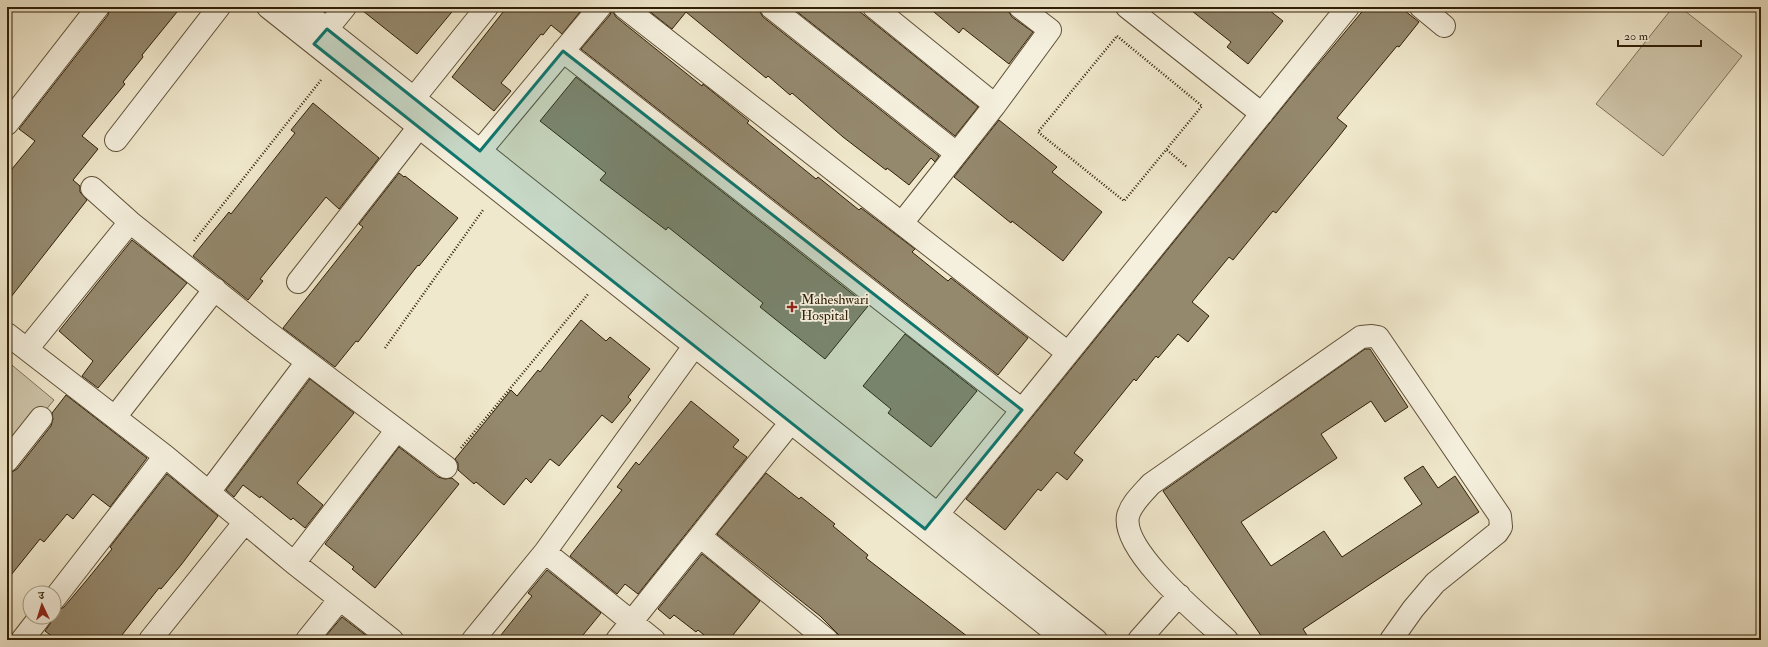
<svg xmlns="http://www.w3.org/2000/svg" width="1768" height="647" viewBox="0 0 1768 647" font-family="'IM FELL Double Pica','Noto Serif Devanagari',serif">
<rect width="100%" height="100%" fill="#f0e8cc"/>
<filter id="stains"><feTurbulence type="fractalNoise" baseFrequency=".005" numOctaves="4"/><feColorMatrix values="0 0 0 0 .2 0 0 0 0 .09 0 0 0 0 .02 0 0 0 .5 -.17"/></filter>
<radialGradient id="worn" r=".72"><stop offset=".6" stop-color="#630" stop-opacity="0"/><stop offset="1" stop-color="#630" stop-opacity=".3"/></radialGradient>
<!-- green -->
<path fill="#cfc6ab" stroke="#807259" d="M 1673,7 L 1680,7 L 1742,56 L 1663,156 L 1596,104 Z
M 7,361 L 54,400 L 7,457 Z"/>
<!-- building -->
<path fill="#94886d" stroke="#301f07" d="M 110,7 L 181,7 L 142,55 L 143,57 L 123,82 L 125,84 L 82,136 L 98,149 L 73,180 L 80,186 L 80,192 L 87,200 L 7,302 L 7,175 L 35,141 L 19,129 L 108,15 Z
M 358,7 L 456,7 L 417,54 Z
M 507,7 L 584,7 L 562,34 L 551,25 L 543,35 L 541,34 L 501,83 L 511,91 L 494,111 L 452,77 Z
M 644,7 L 759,7 L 760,12 L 763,17 L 939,156 L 935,162 L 931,158 L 909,185 L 887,168 L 886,170 L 843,137 L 792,93 L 790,95 L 768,76 L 766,78 L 686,12 L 672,29 Z
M 791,7 L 854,7 L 978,107 L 955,136 Z
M 928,7 L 1008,7 L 1009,12 L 1012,17 L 1033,32 L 1009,64 L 963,28 L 959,33 Z
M 1187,7 L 1265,7 L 1283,21 L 1248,64 L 1227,47 L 1231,42 Z
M 1366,7 L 1400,7 L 1419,22 L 1399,47 L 1397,46 L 1337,118 L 1347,126 L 1332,145 L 1276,213 L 1273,211 L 1233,260 L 1229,257 L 1192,302 L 1209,316 L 1188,342 L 1178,334 L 1158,358 L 1156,356 L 1136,381 L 1134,379 L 1074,453 L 1083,460 L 1067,480 L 1057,472 L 1041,491 L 1038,489 L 1005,530 L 966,499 L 1299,87 Z
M 612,10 L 616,17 L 702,86 L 703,84 L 719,97 L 749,121 L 747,123 L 816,179 L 818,177 L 859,210 L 861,208 L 915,249 L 912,252 L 948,281 L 951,278 L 1028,338 L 998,375 L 581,49 L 610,15 Z
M 576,77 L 868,306 L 825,359 L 760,307 L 763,303 L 668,227 L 666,230 L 600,180 L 606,173 L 540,121 Z
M 313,103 L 379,158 L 339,209 L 326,197 L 260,279 L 263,281 L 248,300 L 193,256 L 229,212 L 231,214 L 295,133 L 291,130 Z
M 999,120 L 1057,167 L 1052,172 L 1102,212 L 1063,261 L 1012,221 L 1011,223 L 954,177 Z
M 399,173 L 404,177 L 405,176 L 458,218 L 419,266 L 418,265 L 358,342 L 356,341 L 335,367 L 283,328 L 363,227 L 359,224 Z
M 132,240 L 187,283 L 98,388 L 82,376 L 93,361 L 59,331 Z
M 581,320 L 606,341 L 610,337 L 650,369 L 628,397 L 631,400 L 612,423 L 602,415 L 559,466 L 550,459 L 531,483 L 526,478 L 504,505 L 476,482 L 474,484 L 458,470 L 458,463 L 455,459 L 511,390 L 517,396 L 538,370 L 540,372 Z
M 905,334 L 977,391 L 931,447 L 888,413 L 891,409 L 863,386 Z
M 1365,349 L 1370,349 L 1408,407 L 1385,422 L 1371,401 L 1321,434 L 1337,458 L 1241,522 L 1271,566 L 1324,531 L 1342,557 L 1422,504 L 1404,478 L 1423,466 L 1438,488 L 1455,476 L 1479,512 L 1303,629 L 1310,640 L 1264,640 L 1163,491 Z
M 310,379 L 354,413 L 297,483 L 323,505 L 305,528 L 293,518 L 291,520 L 261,496 L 260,498 L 243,485 L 234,497 L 226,490 Z
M 66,395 L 147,458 L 110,507 L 93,494 L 73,519 L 67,514 L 44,542 L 40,539 L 7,580 L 7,473 L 12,472 L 17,469 L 51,426 L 53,419 L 52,413 Z
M 691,401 L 739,440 L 733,447 L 747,457 L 638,594 L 625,584 L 617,594 L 570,556 L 622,490 L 617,487 L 636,462 L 639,465 Z
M 399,447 L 438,477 L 445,479 L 452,478 L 459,484 L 375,588 L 352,569 L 354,567 L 325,544 Z
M 766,473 L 799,499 L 801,497 L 835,524 L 833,526 L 868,555 L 866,558 L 972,640 L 839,640 L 839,635 L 820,616 L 717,534 Z
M 167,474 L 218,516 L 181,565 L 161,589 L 159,588 L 118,640 L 57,640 L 45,631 L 50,624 L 52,617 L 54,617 L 54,613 L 64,607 L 86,581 L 112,549 L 110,547 Z
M 702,554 L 760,601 L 729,640 L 710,640 L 698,630 L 696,632 L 674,615 L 670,619 L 658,609 Z
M 547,570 L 601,613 L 579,640 L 497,640 L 532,596 L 528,593 Z
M 342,617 L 372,640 L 329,640 L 325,637 Z"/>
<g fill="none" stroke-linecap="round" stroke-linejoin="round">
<defs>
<path id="minor" d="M 268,7 L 1065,640
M 299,7 L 1096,640
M 624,7 L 1068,353
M 771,7 L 956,153
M 874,7 L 995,105
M 1127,7 L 1262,114
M 1421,7 L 1444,26
M 318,40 L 345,7
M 563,51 L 1022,410
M 414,98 L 487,7
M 7,124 L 98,7
M 116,140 L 219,7
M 480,151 L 600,7
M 92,188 L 130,222 L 265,330 L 446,467
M 902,223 L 995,105 L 1050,30 L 1020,7
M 298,282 L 419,127
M 7,334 L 165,456 L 294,563 L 392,640
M 27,349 L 130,222
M 115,417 L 215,289
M 7,461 L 41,418
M 209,492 L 307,362
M 929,525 L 1348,7
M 701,537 L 827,640
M 545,552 L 654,640
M 294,563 L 396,431
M 54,599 L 165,456
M 22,640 L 40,617
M 150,640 L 245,522
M 307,640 L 340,599
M 473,640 L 545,552 L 695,345
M 617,640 L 791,422
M 1139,640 L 1179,595
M 1227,640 C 1202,617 1121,551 1128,516 C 1131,504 1142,494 1151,484 L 1361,337 L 1372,336 L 1378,337 L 1500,516 L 1501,527 L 1497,533 L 1435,583 L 1413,609 L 1391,640"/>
</defs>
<!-- minor casing -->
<use href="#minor" stroke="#605138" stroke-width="24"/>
<!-- path -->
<path stroke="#301f07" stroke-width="2.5" stroke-dasharray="1 2" stroke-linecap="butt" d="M 1117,36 L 1202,106 L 1124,201 L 1038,132 Z
M 1167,150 L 1187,167
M 194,241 L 321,80
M 385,348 L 483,210
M 461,448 L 589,293"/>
<!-- minor -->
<use href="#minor" stroke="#f5f0de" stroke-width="22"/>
</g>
<!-- marked area -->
<path fill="#0f766e" fill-opacity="0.2" stroke="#0f766e" stroke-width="3" stroke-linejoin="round" d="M 327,29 L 480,151 L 563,51 L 1022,410 L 925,529 L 314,44 Z"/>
<!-- markers -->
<path fill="#8f2418" stroke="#f5f0de" stroke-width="1.5" d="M790 301h4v4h4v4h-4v4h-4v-4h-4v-4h4z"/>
<g text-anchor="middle" stroke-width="3.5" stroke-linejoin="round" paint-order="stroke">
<!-- poi labels -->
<g font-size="14" fill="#301f07" stroke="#f5f0de" text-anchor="start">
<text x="801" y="304">Maheshwari<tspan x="801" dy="16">Hospital</tspan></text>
</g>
</g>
<!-- margin -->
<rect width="1768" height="647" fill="none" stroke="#f0e8cc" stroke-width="24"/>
<rect x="8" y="8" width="1752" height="631" fill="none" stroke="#301f07" stroke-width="2"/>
<rect x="12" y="12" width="1744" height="623" fill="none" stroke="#301f07"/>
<!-- north arrow -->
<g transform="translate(42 605) rotate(356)"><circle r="19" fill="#f5f0de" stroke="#a69c88"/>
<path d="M0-3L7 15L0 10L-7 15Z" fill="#8f2418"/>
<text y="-6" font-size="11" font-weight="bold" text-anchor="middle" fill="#301f07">उ</text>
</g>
<!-- scale -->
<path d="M1618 40v6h83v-6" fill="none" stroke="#301f07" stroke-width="2"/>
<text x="1624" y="40" font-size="12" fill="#301f07" stroke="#f5f0de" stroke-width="3" paint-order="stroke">20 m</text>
<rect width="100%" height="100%" filter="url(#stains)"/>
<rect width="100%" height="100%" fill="url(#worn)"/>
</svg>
